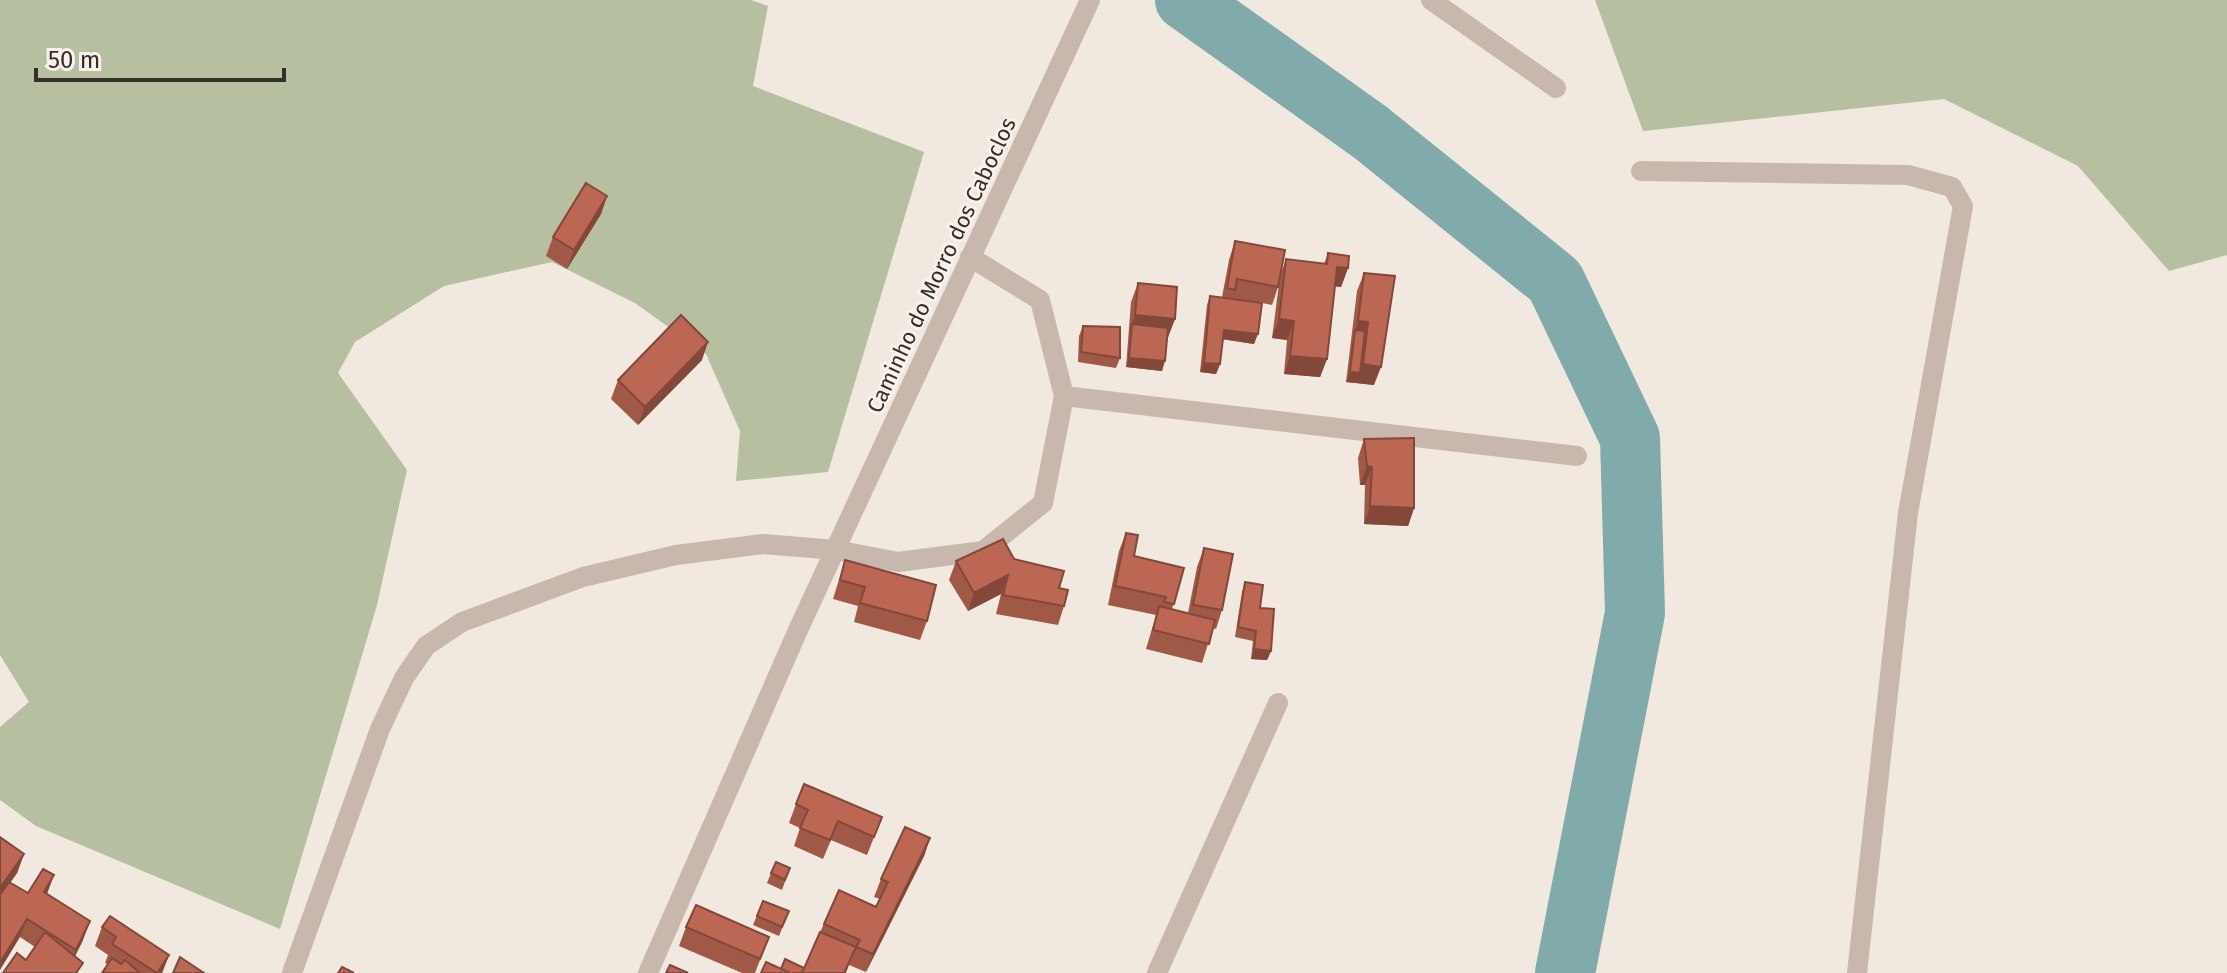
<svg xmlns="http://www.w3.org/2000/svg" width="2227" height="973" viewBox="0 0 2227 973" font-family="'Fira Sans',sans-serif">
<rect width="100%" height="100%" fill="#f1e8df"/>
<!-- green -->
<path fill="#b6bfa0" d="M 0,0 L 751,0 L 768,6 L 753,86 L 924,152 L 828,472 L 736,481 L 740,431 L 706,354 L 635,303 L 552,262 L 444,286 L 355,342 L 338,373 L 407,470 L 377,605 L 280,929 L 36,826 L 0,800 L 0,727 L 29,702 L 0,655 Z
M 1595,0 L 2227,0 L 2227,255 L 2169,271 L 2078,166 L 1944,99 L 1643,131 Z"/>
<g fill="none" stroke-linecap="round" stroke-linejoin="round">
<!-- river -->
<path stroke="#81abab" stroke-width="60" d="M 1185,0 L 1370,132 L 1555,281 L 1630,438 L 1635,613 L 1565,973"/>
<!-- minor -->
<path stroke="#c8b7ac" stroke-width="20" d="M 1431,0 L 1556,88
M 1641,171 L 1908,175 L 1952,187 L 1963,206 L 1908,513 L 1857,973
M 1064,396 L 1577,456
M 292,973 L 380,729 L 404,678 L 426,646 L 462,622 L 583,577 L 676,555 L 763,544 L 836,550 L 898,562 L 983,551 L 1043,503 L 1064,396 L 1040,300 L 970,257
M 648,973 L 798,630 L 1090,0
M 1157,973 L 1278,703"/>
</g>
<!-- wall -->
<path fill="#a15947" d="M 607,196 L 601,214 L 567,269 L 546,256 L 553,237 Z
M 1235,241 L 1280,276 L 1286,259 L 1324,264 L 1328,253 L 1348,268 L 1341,287 L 1335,286 L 1327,359 L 1320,377 L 1284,374 L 1287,340 L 1272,338 L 1279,284 L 1272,305 L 1262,303 L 1254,344 L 1223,339 L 1220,364 L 1216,374 L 1200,372 L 1207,305 L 1210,296 L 1222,297 L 1229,260 Z
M 1364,273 L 1374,385 L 1346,382 L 1357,291 Z
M 1138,283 L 1175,319 L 1168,337 L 1162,371 L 1126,367 L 1131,302 Z
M 1083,326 L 1120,358 L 1116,368 L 1078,362 L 1079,336 Z
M 702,360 L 638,425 L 611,399 L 618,380 Z
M 1364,439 L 1414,508 L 1408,526 L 1364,524 L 1365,485 L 1360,485 L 1358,458 Z
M 1126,533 L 1134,556 L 1184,568 L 1172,609 L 1188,613 L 1197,567 L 1204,548 L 1222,610 L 1216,629 L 1213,628 L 1202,663 L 1146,649 L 1156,615 L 1108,605 L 1119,551 Z
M 845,560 L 927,621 L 920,640 L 854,622 L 858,606 L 833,599 Z
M 956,561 L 1059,588 L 1064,606 L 1058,625 L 996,614 L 1001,594 L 968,611 L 949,580 Z
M 1245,582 L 1260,608 L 1271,651 L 1267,660 L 1251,659 L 1253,641 L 1235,637 L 1242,592 Z
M 796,804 L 882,817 L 867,855 L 831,840 L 823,859 L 794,846 L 800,828 L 789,823 Z
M 905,827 L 930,838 L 924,856 L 866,972 L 849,965 L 846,973 L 761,973 L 766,962 L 781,969 L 785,959 L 804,968 L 839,890 L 876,907 L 880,899 L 874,897 L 881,879 Z
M 0,837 L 24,854 L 17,873 L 10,883 L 28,893 L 47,894 L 83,940 L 75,956 L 26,960 L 35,947 L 20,937 Z
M 790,868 L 782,890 L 767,883 L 771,873 Z
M 763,901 L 789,911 L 779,936 L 753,925 Z
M 102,927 L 169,955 L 162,973 L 102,973 L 108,964 L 105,963 L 108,955 L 95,946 Z
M 686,927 L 769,937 L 755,973 L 742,973 L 679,946 Z"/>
<!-- shaded-wall -->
<path fill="#83483a" d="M 607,196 L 601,214 L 567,269 L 574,250 Z
M 1337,267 L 1348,268 L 1341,287 L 1330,286 Z
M 1135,315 L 1175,319 L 1168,337 L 1132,324 L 1128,334 Z
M 1279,319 L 1294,321 L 1287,340 L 1272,338 Z
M 1358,321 L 1368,322 L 1362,340 L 1355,330 Z
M 1224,330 L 1258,334 L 1254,344 L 1221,339 Z
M 708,342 L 702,360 L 638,425 L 645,407 Z
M 1290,356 L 1327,359 L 1320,377 L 1284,374 Z
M 1129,358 L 1165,361 L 1162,371 L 1126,367 Z
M 1204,363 L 1220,364 L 1216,374 L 1200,372 Z
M 1363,364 L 1381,367 L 1374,385 L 1356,383 Z
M 1350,372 L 1360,373 L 1356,383 L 1346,382 Z
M 1367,466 L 1372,467 L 1365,485 L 1360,485 Z
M 1370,506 L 1414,508 L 1408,526 L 1364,524 Z
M 1008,575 L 1001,594 L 968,611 L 974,593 Z
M 1254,649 L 1271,651 L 1267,660 L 1251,659 Z
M 930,838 L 924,856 L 866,972 L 873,954 Z
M 24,854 L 17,873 L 0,897 L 0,888 Z
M 54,875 L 47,894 L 44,892 Z
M 27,919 L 20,937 L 0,970 L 0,963 Z
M 90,921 L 83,940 L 69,968 L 76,950 Z
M 169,955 L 162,973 L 157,973 Z"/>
<!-- building -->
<path fill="#bb6753" stroke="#83483a" stroke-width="2" d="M 586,183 L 607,196 L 574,250 L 553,237 Z
M 1235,241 L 1285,250 L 1278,287 L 1237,279 L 1235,290 L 1227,288 Z
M 1328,253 L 1349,256 L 1348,268 L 1337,267 L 1327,359 L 1290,356 L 1294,321 L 1279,319 L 1286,259 L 1327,264 Z
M 1364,273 L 1395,276 L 1381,367 L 1363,364 L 1368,322 L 1358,321 Z
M 1138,283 L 1177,287 L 1175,319 L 1135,315 Z
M 1210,296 L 1262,303 L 1258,334 L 1224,330 L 1220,364 L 1204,363 Z
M 681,315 L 708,342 L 645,407 L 618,380 Z
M 1132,324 L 1168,328 L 1165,361 L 1129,358 Z
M 1083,326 L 1120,327 L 1120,358 L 1081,352 Z
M 1355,330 L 1365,331 L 1360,373 L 1350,372 Z
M 1414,438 L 1414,508 L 1370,506 L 1372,467 L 1367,466 L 1364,439 Z
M 1126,533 L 1138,535 L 1134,556 L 1184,568 L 1174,604 L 1164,602 L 1166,597 L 1115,586 Z
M 1003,539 L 1014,559 L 1064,571 L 1059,588 L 1068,590 L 1064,606 L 1003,595 L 1008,575 L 974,593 L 956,561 Z
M 1204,548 L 1233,554 L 1222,610 L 1193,605 Z
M 845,560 L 936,585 L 927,621 L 860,603 L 865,587 L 840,580 Z
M 1245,582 L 1263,585 L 1260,608 L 1274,609 L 1271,651 L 1254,649 L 1256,631 L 1238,627 Z
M 1159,606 L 1215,620 L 1209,644 L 1153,630 Z
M 804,784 L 882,817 L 874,837 L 838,821 L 830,840 L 800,828 L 808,810 L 796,804 Z
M 905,827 L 930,838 L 873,954 L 856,947 L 860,940 L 824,924 L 839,890 L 876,907 L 888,882 L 881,879 Z
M 0,837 L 24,854 L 0,888 Z
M 776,862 L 790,868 L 785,880 L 771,873 Z
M 43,869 L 54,875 L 44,892 L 90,921 L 76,950 L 27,919 L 0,963 L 0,895 L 9,882 L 28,893 Z
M 763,901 L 789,911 L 782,927 L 757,916 Z
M 696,905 L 769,937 L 760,959 L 686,927 Z
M 110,916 L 169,955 L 157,973 L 112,944 L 116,937 L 102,927 Z
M 45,932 L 83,963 L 76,973 L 3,973 L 17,953 L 26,960 Z
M 820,932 L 856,947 L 844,973 L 802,973 Z
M 180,957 L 204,973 L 173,973 Z
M 112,958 L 121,964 L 125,960 L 140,973 L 102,973 Z
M 785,959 L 804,968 L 802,973 L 790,973 L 781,969 Z
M 766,962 L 790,973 L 761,973 Z
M 670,965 L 688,973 L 666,973 Z
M 342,967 L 354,973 L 338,973 Z"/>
<g text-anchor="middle" stroke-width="6" stroke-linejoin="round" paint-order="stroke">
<!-- street labels -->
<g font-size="22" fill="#372d2a" stroke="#f9f2eb">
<text transform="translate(941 265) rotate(-65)" y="8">Caminho do Morro dos Caboclos</text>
</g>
</g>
<!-- scale -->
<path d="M36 68v12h248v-12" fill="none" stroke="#372d2a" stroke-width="4"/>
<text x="48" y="68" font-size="24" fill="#372d2a" stroke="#f9f2eb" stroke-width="6" paint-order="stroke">50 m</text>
</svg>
